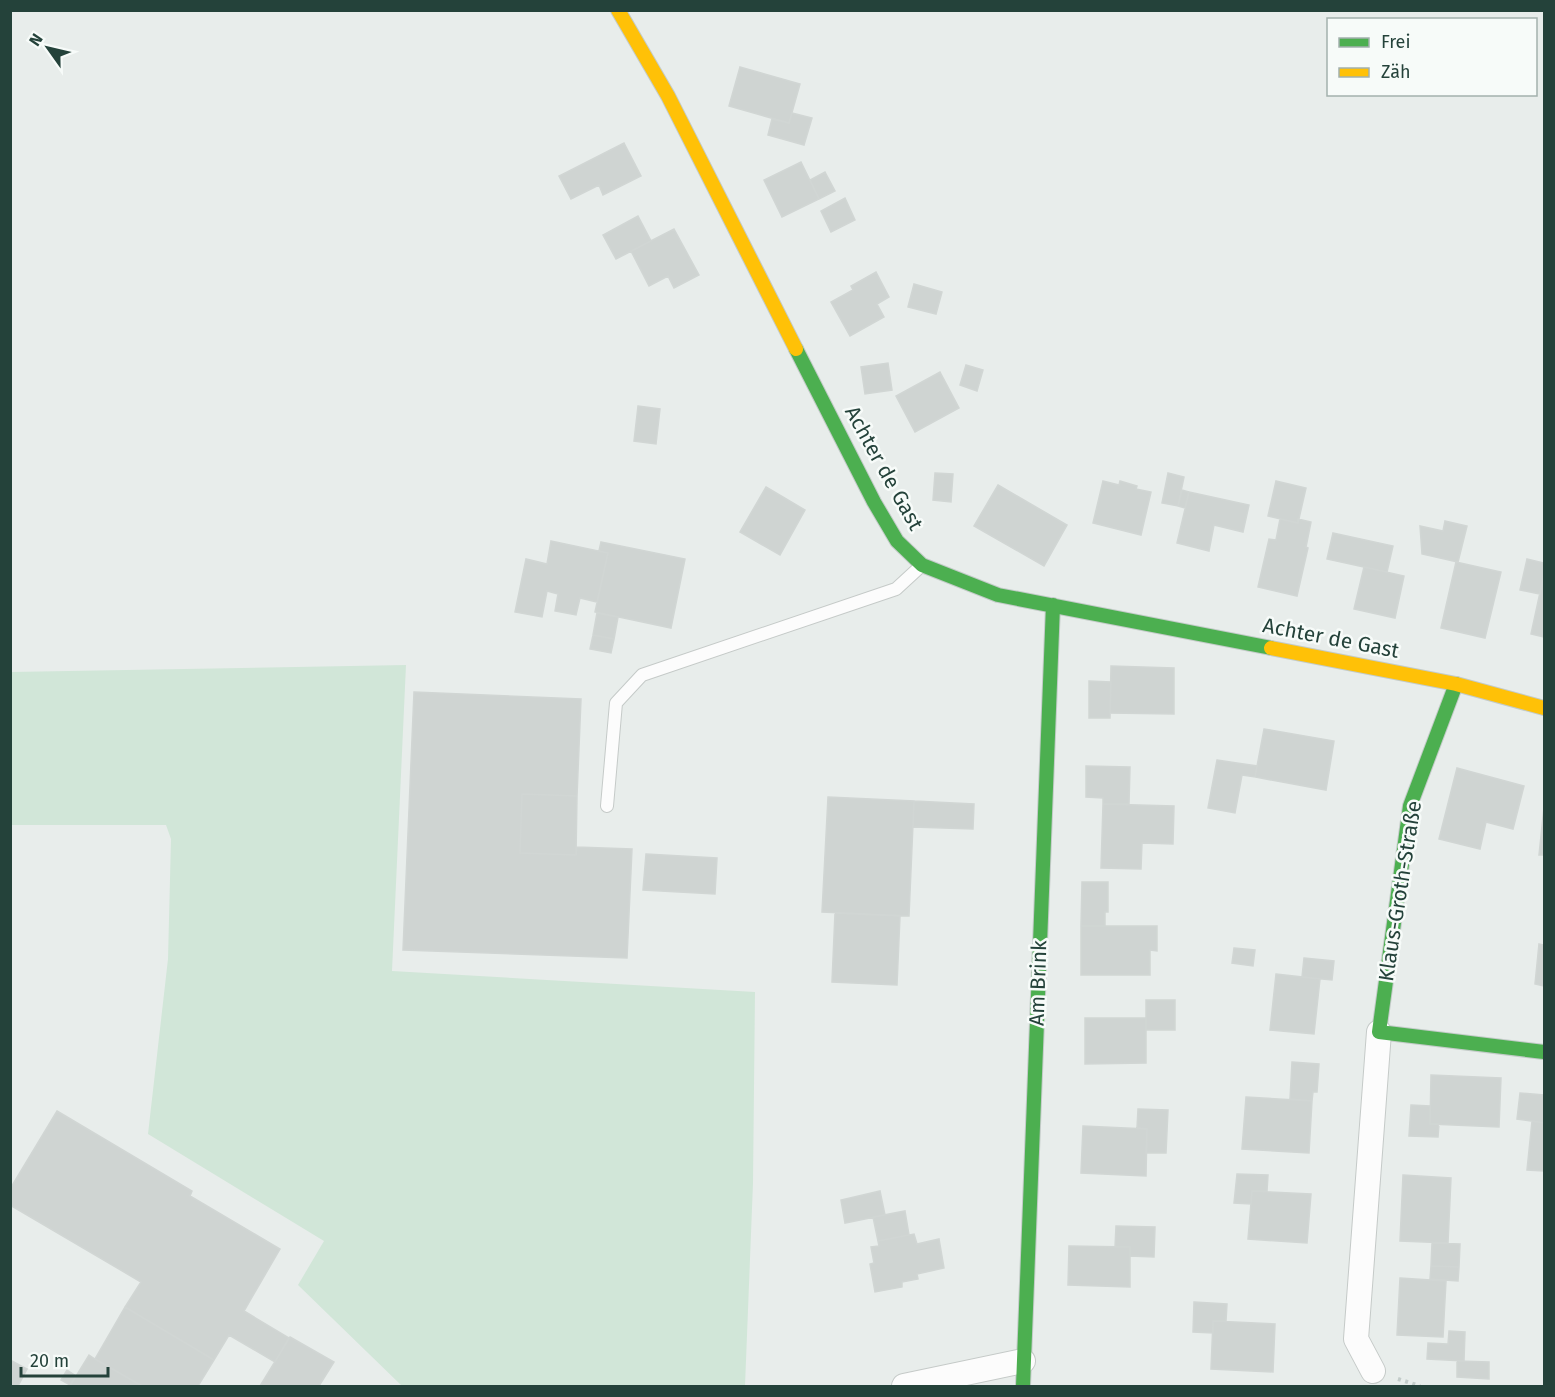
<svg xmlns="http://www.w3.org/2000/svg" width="1555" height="1397" viewBox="0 0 1555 1397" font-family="'Fira Sans',sans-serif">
<rect width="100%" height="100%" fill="#e8edeb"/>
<!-- green -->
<path fill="#d1e6d8" d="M 406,665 L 392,971 L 755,992 L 753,1183 L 745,1386 L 402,1386 L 298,1285 L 324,1241 L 148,1134 L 168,959 L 171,839 L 166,825 L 11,825 L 11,672 Z"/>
<!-- building -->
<path fill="#cfd4d2" stroke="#d1d6d4" stroke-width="1.5" d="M 740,67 L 800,84 L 789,123 L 729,106 Z
M 792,113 L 812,118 L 804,145 L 768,135 L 772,119 L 789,123 Z
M 624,143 L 641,176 L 603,195 L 599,185 L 571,199 L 559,176 Z
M 801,162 L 819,199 L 782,217 L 764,180 Z
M 825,172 L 835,191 L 819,199 L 810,180 Z
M 845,198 L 855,220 L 831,232 L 821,211 Z
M 638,216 L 651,241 L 616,259 L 603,235 Z
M 674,229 L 699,275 L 674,288 L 668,276 L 649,286 L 631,251 Z
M 876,272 L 889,297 L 877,304 L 884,317 L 850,336 L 831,302 L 853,290 L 851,286 Z
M 914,284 L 942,292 L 936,314 L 908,307 Z
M 888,363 L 892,390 L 865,394 L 861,367 Z
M 966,365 L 983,370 L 977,391 L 960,385 Z
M 940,372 L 959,408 L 915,432 L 896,396 Z
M 638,406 L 660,409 L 656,444 L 634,441 Z
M 935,473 L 953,474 L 951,502 L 933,500 Z
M 1168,473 L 1184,477 L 1178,506 L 1162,503 Z
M 1103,481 L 1119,485 L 1120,481 L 1137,486 L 1136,489 L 1151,492 L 1141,535 L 1093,523 Z
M 1276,481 L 1306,488 L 1298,523 L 1268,516 Z
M 998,485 L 1067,525 L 1044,566 L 974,526 Z
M 766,487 L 805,510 L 780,555 L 740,532 Z
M 1182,490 L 1189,492 L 1185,508 L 1178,506 Z
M 1189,492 L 1249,505 L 1243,532 L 1214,525 L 1209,551 L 1177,543 Z
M 1280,519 L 1298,523 L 1298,519 L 1311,522 L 1306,547 L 1308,548 L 1297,596 L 1258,587 L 1269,539 L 1276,540 Z
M 1445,521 L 1467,526 L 1458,562 L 1422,554 L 1420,526 L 1443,531 Z
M 1333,533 L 1393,546 L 1387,572 L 1327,559 Z
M 551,541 L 608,553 L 597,602 L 580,598 L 576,615 L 555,611 L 558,594 L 547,591 L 542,617 L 515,612 L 526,559 L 547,564 Z
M 601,542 L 685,559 L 671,628 L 595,612 L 608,553 L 599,551 Z
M 1527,559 L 1544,563 L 1544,574 L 1540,594 L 1520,590 Z
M 1456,562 L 1501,572 L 1485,638 L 1441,628 Z
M 1364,567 L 1404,576 L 1395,618 L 1354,609 Z
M 1544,574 L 1544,637 L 1531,634 Z
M 597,613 L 618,617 L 614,639 L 593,635 Z
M 593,635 L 614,639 L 611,653 L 590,649 Z
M 1111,666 L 1174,668 L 1174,714 L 1110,713 Z
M 1089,681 L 1111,682 L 1110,718 L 1089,718 Z
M 414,692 L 581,699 L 577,796 L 522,794 L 520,853 L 576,855 L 577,847 L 632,849 L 627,958 L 403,950 Z
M 1264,729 L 1334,741 L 1326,790 L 1255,777 Z
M 1217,760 L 1257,766 L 1255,777 L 1242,775 L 1235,813 L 1208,808 Z
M 1086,766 L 1130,767 L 1129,804 L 1103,804 L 1103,798 L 1086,797 Z
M 1457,768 L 1524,786 L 1513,829 L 1486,822 L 1480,849 L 1439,839 Z
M 522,794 L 577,796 L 576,855 L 520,853 Z
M 828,797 L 914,801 L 909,916 L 822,912 Z
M 914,801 L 974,804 L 973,829 L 913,827 Z
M 1103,804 L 1174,806 L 1173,844 L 1142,843 L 1141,869 L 1101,868 Z
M 1544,807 L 1544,855 L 1539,855 Z
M 646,854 L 717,858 L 715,894 L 643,890 Z
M 1082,882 L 1108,882 L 1108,912 L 1105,912 L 1105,926 L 1081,926 Z
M 835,913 L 900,916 L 897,985 L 832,982 Z
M 1081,926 L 1157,926 L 1157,951 L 1150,950 L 1150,975 L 1081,975 Z
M 1539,944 L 1544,945 L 1544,986 L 1535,984 Z
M 1234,948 L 1255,950 L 1253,966 L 1232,963 Z
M 1304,958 L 1334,961 L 1332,980 L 1302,977 Z
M 1276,974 L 1320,979 L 1314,1034 L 1270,1030 Z
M 1146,1000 L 1175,1000 L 1175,1030 L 1146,1030 Z
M 1085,1018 L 1146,1018 L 1146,1063 L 1085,1064 Z
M 1292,1062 L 1319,1064 L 1317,1092 L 1313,1092 L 1312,1101 L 1290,1099 Z
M 1431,1075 L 1501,1078 L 1499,1127 L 1430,1124 Z
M 1520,1093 L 1544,1095 L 1544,1123 L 1517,1119 Z
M 1246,1097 L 1312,1101 L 1309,1153 L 1242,1149 Z
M 1411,1105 L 1430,1106 L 1430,1124 L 1439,1124 L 1438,1137 L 1409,1136 Z
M 1138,1109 L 1168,1110 L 1166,1153 L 1146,1153 L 1147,1129 L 1137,1128 Z
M 57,1111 L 192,1191 L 190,1196 L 280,1249 L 244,1311 L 289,1338 L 275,1362 L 229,1335 L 214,1360 L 125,1307 L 141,1282 L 10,1205 L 10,1189 Z
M 1532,1121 L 1544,1123 L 1544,1171 L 1527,1170 Z
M 1083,1126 L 1147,1129 L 1146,1176 L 1081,1173 Z
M 1237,1174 L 1268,1175 L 1267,1191 L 1252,1191 L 1251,1204 L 1234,1203 Z
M 1403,1175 L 1451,1178 L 1448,1243 L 1400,1241 Z
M 880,1191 L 885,1215 L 845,1223 L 841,1200 Z
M 1252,1191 L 1311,1194 L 1307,1243 L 1248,1239 Z
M 905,1211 L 909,1235 L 878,1241 L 873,1217 Z
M 1116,1226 L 1155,1227 L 1154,1257 L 1130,1256 L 1130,1247 L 1115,1247 Z
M 914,1234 L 917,1244 L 939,1239 L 944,1268 L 917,1274 L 918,1279 L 902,1282 L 902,1287 L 875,1292 L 870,1264 L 874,1263 L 871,1247 L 879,1246 L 878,1241 Z
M 1432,1243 L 1460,1244 L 1459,1267 L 1431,1266 Z
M 1069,1246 L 1130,1247 L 1130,1287 L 1068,1285 Z
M 1431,1266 L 1459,1267 L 1458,1281 L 1430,1279 Z
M 1400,1278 L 1446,1281 L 1443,1337 L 1397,1335 Z
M 1194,1302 L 1227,1304 L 1226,1321 L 1213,1321 L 1213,1333 L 1193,1332 Z
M 125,1307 L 214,1360 L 198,1386 L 142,1386 L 95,1359 Z
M 1213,1321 L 1275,1324 L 1273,1372 L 1211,1369 Z
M 1449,1331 L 1465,1332 L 1464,1361 L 1427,1359 L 1428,1343 L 1448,1344 Z
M 290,1337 L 334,1362 L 319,1386 L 260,1386 Z
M 89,1355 L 95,1359 L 142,1386 L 70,1386 Z
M 10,1360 L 27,1369 L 18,1386 L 10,1386 Z
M 1457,1361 L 1489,1362 L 1489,1379 L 1457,1377 Z
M 67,1370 L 76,1376 L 70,1385 L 61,1380 Z"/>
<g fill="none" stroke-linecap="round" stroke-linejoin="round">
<defs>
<path id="lane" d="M 607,806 L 616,703 L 642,675 L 896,589 L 921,566"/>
<path id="street" d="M 1373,1371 L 1356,1339 L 1379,1032
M 904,1386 L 1023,1361"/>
<path id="fast" d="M 796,349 L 874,502 L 897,541 L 922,565 L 998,595 L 1271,648
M 1456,684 L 1410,806 L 1379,1032 L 1544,1052
M 1023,1386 L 1053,605"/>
<path id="slow" d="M 618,10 L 668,96 L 796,349
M 1271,648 L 1456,684 L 1544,708"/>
</defs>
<!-- lane casing -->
<use href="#lane" stroke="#c5cac8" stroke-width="14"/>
<!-- street casing -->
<use href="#street" stroke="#c5cac8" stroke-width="26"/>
<!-- fast casing -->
<use href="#fast" stroke="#c3cbc8" stroke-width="16"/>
<!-- slow casing -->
<use href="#slow" stroke="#c3cbc8" stroke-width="16"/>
<!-- path -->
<path stroke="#c3ccca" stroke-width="4" stroke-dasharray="3 4.5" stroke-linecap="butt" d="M 1398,1379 L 1420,1386"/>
<!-- lane -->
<use href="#lane" stroke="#fcfcfc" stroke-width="12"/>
<!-- street -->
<use href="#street" stroke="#fcfcfc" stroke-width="24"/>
<!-- fast -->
<use href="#fast" stroke="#4caf50" stroke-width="14"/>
<!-- slow -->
<use href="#slow" stroke="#ffc107" stroke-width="14"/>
</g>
<g text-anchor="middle" stroke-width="5" stroke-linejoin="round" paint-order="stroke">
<!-- street labels -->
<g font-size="21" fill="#24423a" stroke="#f7fbf9">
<text transform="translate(884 468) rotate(61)" y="7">Achter de Gast</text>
<text transform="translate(1331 638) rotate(11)" y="7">Achter de Gast</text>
<text transform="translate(1400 891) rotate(-81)" y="7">Klaus-Groth-Straße</text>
<text transform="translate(1038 983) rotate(-88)" y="7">Am Brink</text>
</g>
</g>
<!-- border -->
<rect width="1555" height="1397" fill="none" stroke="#24423a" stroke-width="24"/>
<!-- legend -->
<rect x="1327" y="18" width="210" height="78" fill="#f7fbf9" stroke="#a3b1ad" stroke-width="1.5"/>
<rect x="1339" y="38" width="30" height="9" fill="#4caf50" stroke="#a3b1ad" stroke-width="1.5"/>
<text x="1381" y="48" font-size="18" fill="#24423a">Frei</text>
<rect x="1339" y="68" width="30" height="9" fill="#ffc107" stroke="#a3b1ad" stroke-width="1.5"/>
<text x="1381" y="78" font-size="18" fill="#24423a">Zäh</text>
<!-- north arrow -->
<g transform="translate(48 48) rotate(304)" stroke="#f7fbf9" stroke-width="4.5" paint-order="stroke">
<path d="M0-4.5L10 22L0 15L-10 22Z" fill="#24423a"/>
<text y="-9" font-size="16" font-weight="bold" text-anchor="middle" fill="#24423a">N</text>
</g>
<!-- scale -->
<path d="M21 1367v9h87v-9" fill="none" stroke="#24423a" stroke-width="3"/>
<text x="30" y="1367" font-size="18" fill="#24423a" stroke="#f7fbf9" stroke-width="4.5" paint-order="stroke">20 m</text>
</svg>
